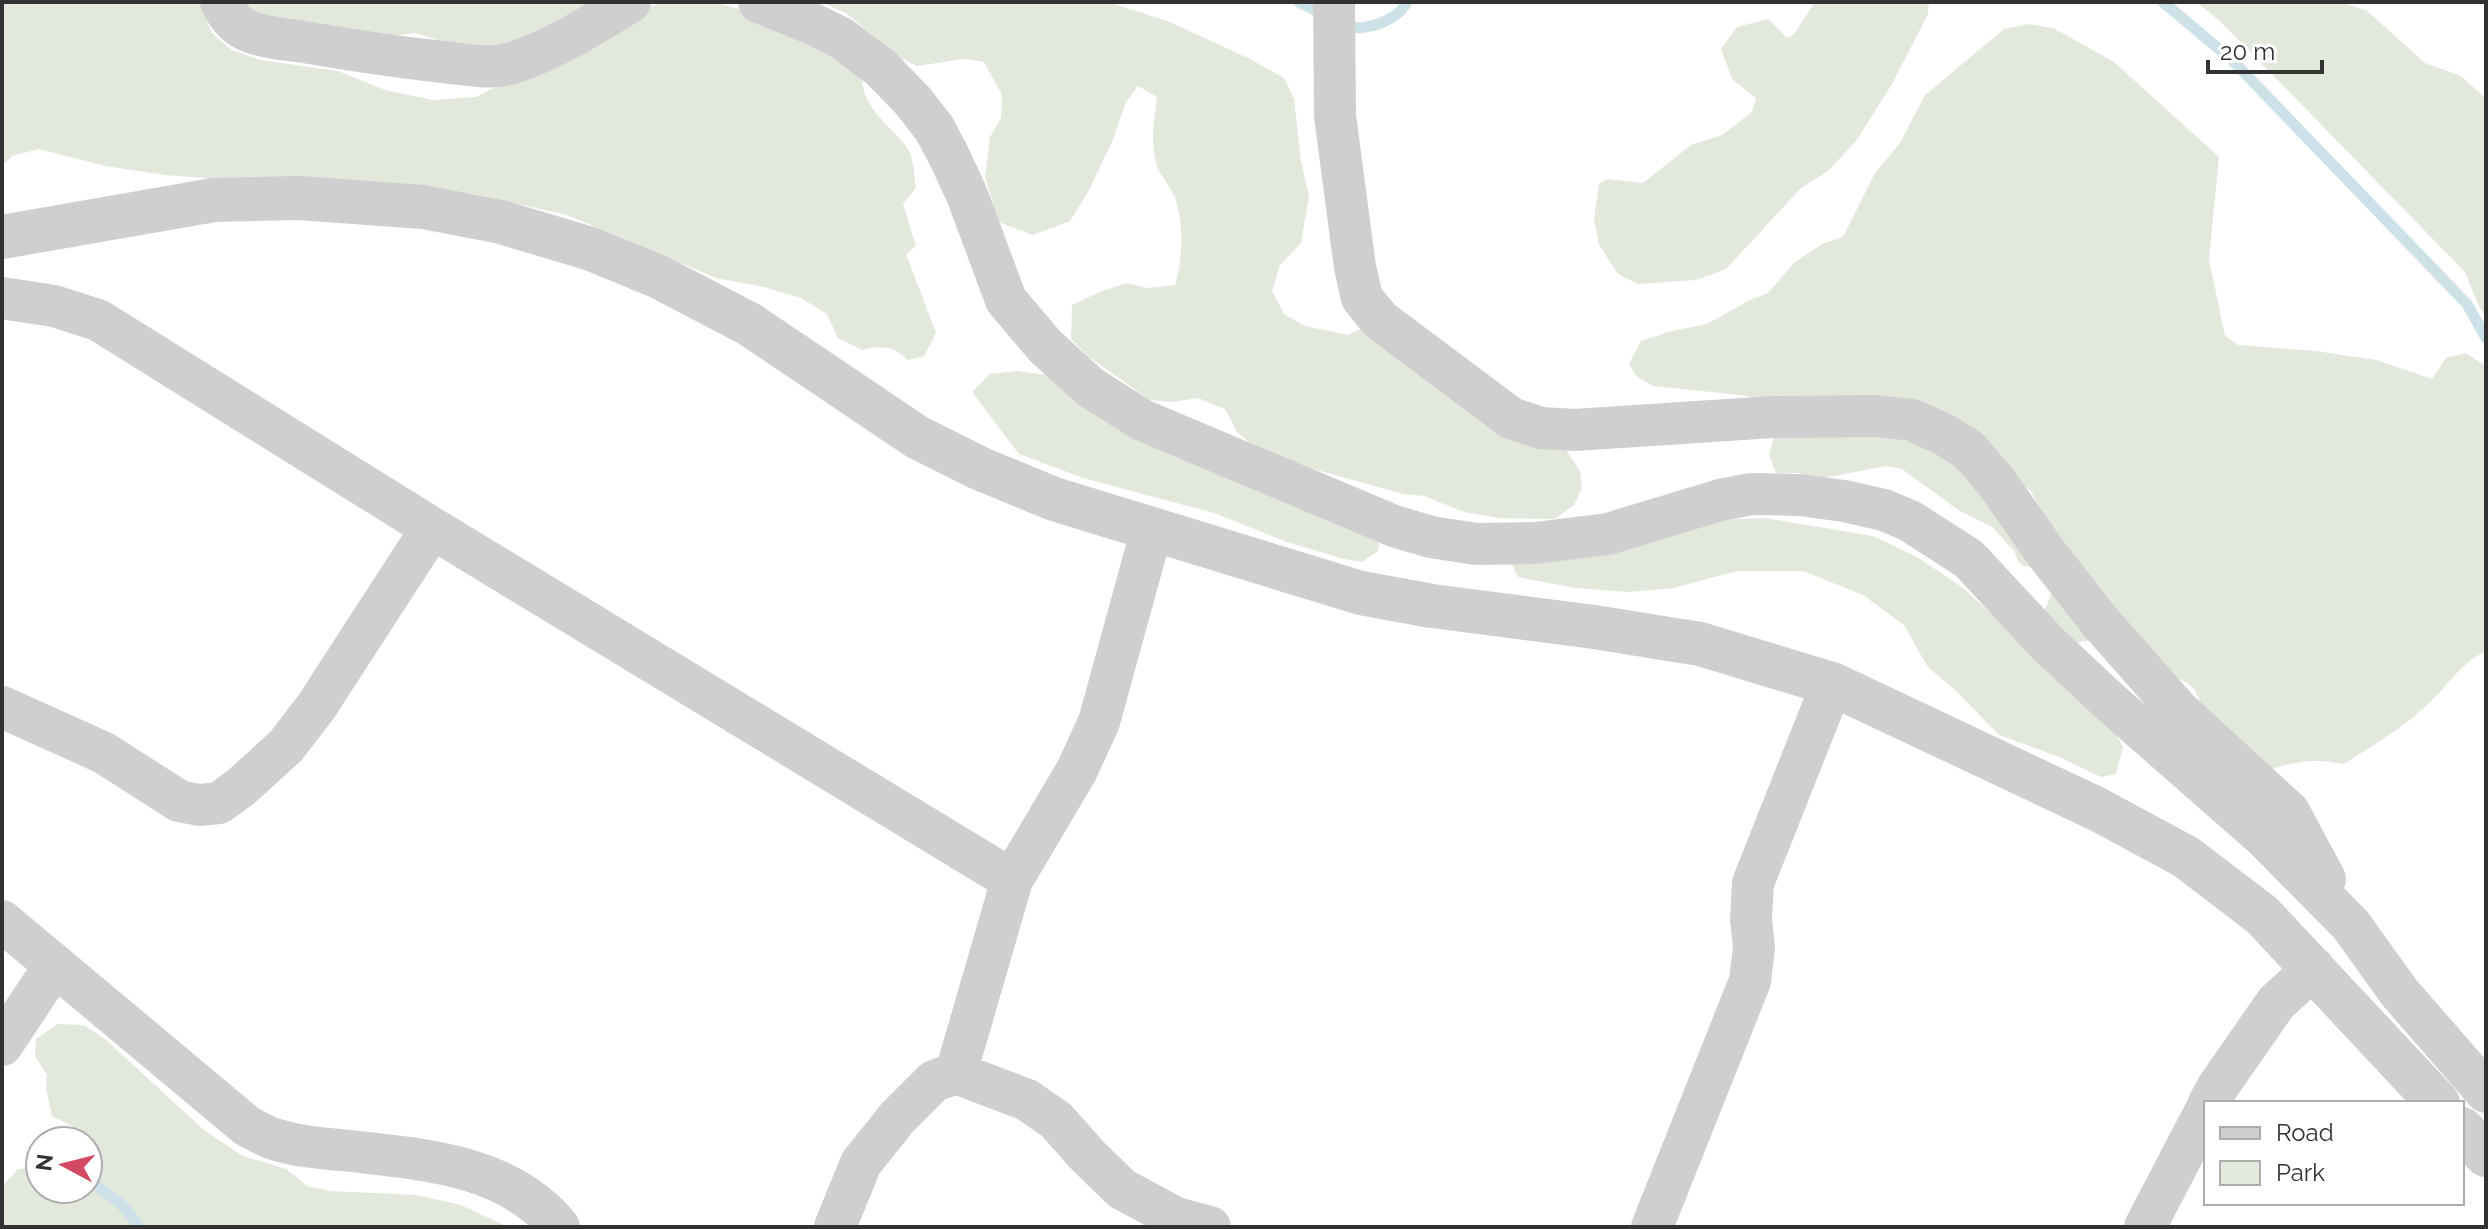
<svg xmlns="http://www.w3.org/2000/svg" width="2488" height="1229" viewBox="0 0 2488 1229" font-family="Raleway,sans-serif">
<rect width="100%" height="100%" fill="#fff"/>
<!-- green -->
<path fill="#e3e8dc" d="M 2,2 L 199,2 L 212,33 L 232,50 L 261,60 L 338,71 L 385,90 L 433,100 L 476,97 L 646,7 L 666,2 L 712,2 L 751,12 L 805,35 L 862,79 C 863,110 892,126 908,149 C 914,159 914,176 916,188 L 903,204 L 916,246 L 906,254 L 936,333 L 924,356 L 908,360 C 894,346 881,345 862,350 L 838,338 L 827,314 L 801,298 L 764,287 L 716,278 L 567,215 L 474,194 L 367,182 L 217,179 L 165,175 L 105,166 L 39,149 L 12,156 L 2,166 Z
M 240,2 L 606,2 L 516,49 L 477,51 L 414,33 L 385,37 L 257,14 Z
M 822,2 L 1108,2 L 1170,22 L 1250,59 L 1284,78 L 1294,99 L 1301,161 L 1309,196 L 1301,243 L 1280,265 L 1272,291 L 1284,314 L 1305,326 L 1348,335 L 1365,327 L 1562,444 L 1580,471 L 1582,488 L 1574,505 L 1554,519 L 1499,518 L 1464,512 L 1424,496 L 1403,494 L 1317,470 L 1256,448 L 1237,432 L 1225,409 L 1198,398 L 1171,402 L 1150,400 L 1089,357 L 1071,339 L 1072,305 L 1100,292 L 1126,283 L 1147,288 L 1175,285 C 1183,260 1184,224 1175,198 C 1171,187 1161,177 1157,166 C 1150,143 1154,120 1157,97 L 1138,86 L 1126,102 L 1112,142 L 1088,192 L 1070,221 L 1033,235 L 998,222 L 985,176 L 990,137 L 1001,118 L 1002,95 L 984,62 L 964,59 L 917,66 L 897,56 L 847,14 Z
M 1815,2 L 1929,2 L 1928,14 L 1892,84 L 1856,141 L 1828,171 L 1801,188 L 1726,269 L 1696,280 L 1638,284 L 1618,274 L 1599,245 L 1594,219 L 1599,184 L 1607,179 L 1643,183 L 1691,145 L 1722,135 L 1752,112 L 1756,98 L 1732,79 L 1721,49 L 1737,27 L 1768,19 L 1787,38 L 1794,34 Z
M 2196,2 L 2339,2 L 2366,10 L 2425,63 L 2461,76 L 2485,98 L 2486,316 L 2480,308 L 2465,272 L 2221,22 Z
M 2028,24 L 2053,28 L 2114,62 L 2219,157 L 2209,259 L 2225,336 L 2238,345 L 2316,351 L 2376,360 L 2432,379 L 2446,358 L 2465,353 L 2486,366 L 2486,651 C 2459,665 2452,681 2431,701 C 2406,726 2374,745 2344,764 C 2314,758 2297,761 2268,770 C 2251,755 2229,741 2214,724 C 2190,696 2207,684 2161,674 L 2064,560 L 2031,491 L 2008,473 L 1977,439 L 1740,395 L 1653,386 L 1636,376 L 1629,364 L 1641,341 L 1672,331 L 1707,324 L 1750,300 L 1768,293 L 1795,262 L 1822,244 L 1843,237 L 1875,173 L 1900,143 L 1925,95 L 2004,29 Z
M 1017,371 L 1047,375 L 1380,537 L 1378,551 L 1362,562 L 1344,559 L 1287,542 L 1214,513 L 1083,478 L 1019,454 L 972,392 L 990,374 Z
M 1897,427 L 1959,458 L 2032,567 L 2023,566 L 2018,561 L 2014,551 L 1992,527 L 1958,510 L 1902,469 L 1886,466 L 1819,479 L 1799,473 L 1776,473 L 1769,455 L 1775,433 Z
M 1765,518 L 1873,536 L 1917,557 L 1959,585 L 2106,714 L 2123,747 L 2116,774 L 2101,777 L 2059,757 L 1999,735 L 1956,691 L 1927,666 L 1904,625 L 1863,595 L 1803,571 L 1737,571 L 1674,588 L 1628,592 L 1575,588 L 1518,577 L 1507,555 L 1712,520 Z
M 2062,589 L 2091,640 L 2078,643 L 2065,640 L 2044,612 L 2051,595 Z
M 57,1024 L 84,1025 L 106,1040 L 205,1131 L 243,1156 L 286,1169 L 307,1186 L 330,1191 L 417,1195 L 461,1205 L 508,1227 L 2,1227 L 2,1187 L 18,1169 L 40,1167 L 40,1189 L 88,1189 L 88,1141 L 73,1141 L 72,1126 L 52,1116 L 46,1088 L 47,1075 L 35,1056 L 36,1039 Z"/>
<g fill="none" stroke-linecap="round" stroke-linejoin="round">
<!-- stream -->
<path stroke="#cde1e8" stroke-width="11" d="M 1299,2 L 1323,14
M 2163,2 L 2231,59 L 2467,304 L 2486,338
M 1342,24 C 1362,34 1397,21 1407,2
M 88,1180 C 109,1194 126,1205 139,1227"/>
<!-- minor -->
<path stroke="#cfcfcf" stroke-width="42" d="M 221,2 C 226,13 233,23 244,29 C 261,38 285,39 304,42 C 350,50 397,57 443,62 C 463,64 485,69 504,65 C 543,56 596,23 630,2
M 759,2 L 813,24 L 841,38 L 881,68 L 913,101 L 934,128 L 949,156 L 967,195 L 1006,300 L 1045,346 L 1090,387 L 1142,420 L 1394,526 L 1431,537 L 1476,544 L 1535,543 L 1608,534 L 1720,500 L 1752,494 L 1800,495 L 1844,501 L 1884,510 L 1910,521 L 1969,559 L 2047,643 L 2109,701 L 2265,838 L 2351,925 L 2399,992 L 2486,1092
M 1334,2 L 1335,116 L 1355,267 L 1362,298 L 1380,320 L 1511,418 L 1541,428 L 1575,430 L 1773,417 L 1876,416 L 1912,420 L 1943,434 L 1969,450 L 1997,483 L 2046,553 L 2101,623 L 2178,710 L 2289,812 L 2325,879
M 2,298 L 54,306 L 98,320 L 432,528 L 1012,880
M 2,707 L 104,753 L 179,801 L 199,805 L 219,803 L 241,787 L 286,746 L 316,707 L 432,528
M 2,921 L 247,1126 C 256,1131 265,1136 274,1139 C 295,1146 319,1148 341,1150 C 417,1159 506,1162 559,1227
M 2,1045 L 55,965
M 956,1073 L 1012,880 L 1077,770 L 1099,722 L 1152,529
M 2209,1103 L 2217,1088 L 2276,1003 L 2314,968
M 835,1227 L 861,1163 L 897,1118 L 934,1081 L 956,1073 L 1027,1100 L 1056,1120 L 1087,1155 L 1122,1189 L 1176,1218 L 1210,1227
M 1652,1227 L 1750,981 L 1754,947 L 1751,919 L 1753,883 L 1832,684
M 2145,1227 L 2206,1110"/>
<!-- tertiary -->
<path stroke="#cfcfcf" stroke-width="44" d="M 2,237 L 214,200 L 299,198 L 423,207 L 501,222 L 591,249 L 659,277 L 749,324 L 917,437 L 981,469 L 1054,499 L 1361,593 L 1432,606 L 1594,627 L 1700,644 L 1832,684 L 2097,809 L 2186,857 L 2262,915 L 2438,1103
M 2462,1129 L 2486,1155"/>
</g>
<!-- border -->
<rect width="2488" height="1229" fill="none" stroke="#323232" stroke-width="8"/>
<!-- legend -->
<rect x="2204" y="1101" width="260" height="104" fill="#ffffff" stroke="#adadad" stroke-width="2"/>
<rect x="2220" y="1127" width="40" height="12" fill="#cfcfcf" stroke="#adadad" stroke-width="2"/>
<text x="2276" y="1141" font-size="24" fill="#323232">Road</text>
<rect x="2220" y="1161" width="40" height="24" fill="#e3e8dc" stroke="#adadad" stroke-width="2"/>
<text x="2276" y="1181" font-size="24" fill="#323232">Park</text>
<!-- north arrow -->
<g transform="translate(64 1165) rotate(277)"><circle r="38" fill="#ffffff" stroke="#adadad" stroke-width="2"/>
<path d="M0-6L14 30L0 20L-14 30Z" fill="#d34962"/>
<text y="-12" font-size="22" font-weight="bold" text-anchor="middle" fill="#323232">N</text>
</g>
<!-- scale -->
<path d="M2208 60v12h114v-12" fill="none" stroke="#323232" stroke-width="4"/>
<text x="2220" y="60" font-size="24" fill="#323232" stroke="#ffffff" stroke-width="6" paint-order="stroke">20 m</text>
</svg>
